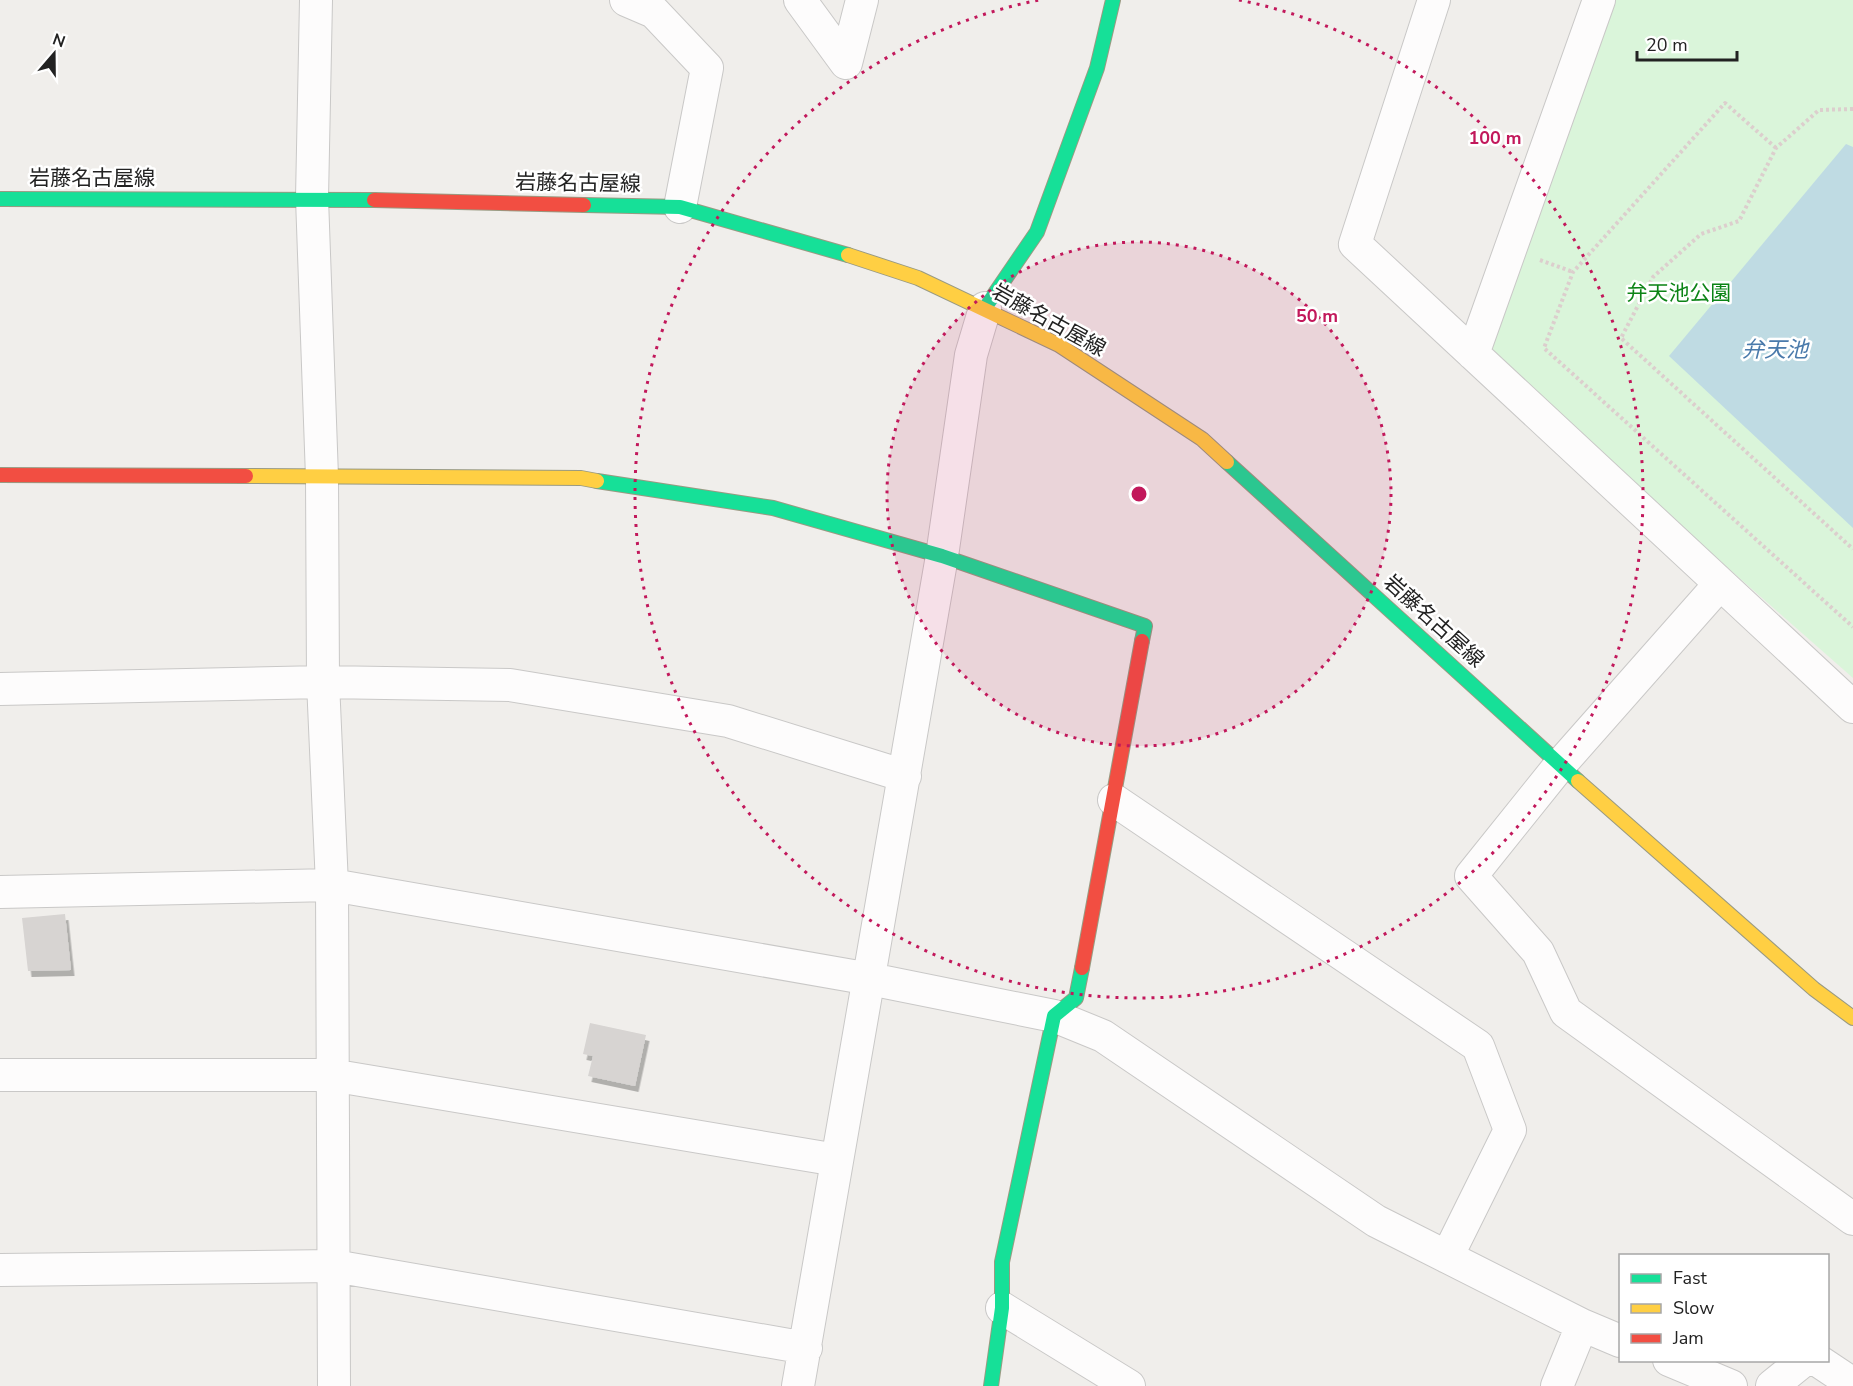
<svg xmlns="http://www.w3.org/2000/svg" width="1853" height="1386" viewBox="0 0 1853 1386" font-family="'Nunito Sans','Noto Sans JP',sans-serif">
<defs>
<filter id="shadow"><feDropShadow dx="3.5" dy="6" stdDeviation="0" flood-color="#0004"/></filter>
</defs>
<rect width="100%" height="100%" fill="#f0eeeb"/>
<!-- park -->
<path fill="#daf5da" d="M 1606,0 L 1853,0 L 1853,678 L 1476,346 Z"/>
<!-- water -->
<path fill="#bfdbe3" d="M 1846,144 L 1853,147 L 1853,528 L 1669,356 Z"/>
<!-- building -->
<path fill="#d7d4d2" filter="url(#shadow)" d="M 65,914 L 71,970 L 28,971 L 22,918 Z
M 590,1023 L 646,1035 L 635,1086 L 588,1076 L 593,1056 L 583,1054 Z"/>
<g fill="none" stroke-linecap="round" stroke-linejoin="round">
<defs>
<path id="street" d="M 316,0 L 312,198 L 322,477 L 323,682 L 332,885 L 334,1386
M 626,0 L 654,12 L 707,68 L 680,207
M 800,0 L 846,63
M 1434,0 L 1355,244 L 1853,707
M 846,63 L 862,0
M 1473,354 L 1599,0
M 1719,585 L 1560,765 L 1471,876 L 1538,952 L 1566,1012 L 1853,1219
M 0,689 L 323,682 L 510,685 L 728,721 L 905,776
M 1114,800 L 1478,1046 L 1510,1130 L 1447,1257
M 0,892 L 332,885 L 870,979 L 1054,1016 L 1103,1036 L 1376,1221 L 1582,1325 L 1620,1341
M 0,1075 L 331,1075 L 837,1160
M 0,1270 L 334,1266 L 806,1348
M 1002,1308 L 1129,1386
M 1669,1360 L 1731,1386
M 1817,1360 L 1853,1384
M 798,1386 L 942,556 L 971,355 L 985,308
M 1557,1386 L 1582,1325
M 1772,1386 L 1804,1360"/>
<path id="fast" d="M 0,199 L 374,200
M 584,205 L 680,207 L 848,255
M 985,308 L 1037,232 L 1097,68 L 1113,0
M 1227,462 L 1578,781
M 597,481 L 773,508 L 942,556 L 1145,626 L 1142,641
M 991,1386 L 1002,1308 L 1002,1262 L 1054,1016 L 1076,998 L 1082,968"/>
<path id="slow" d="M 848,255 L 918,278 L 1059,345 L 1202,439 L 1227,462
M 246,476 L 581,478 L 597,481
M 1578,781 L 1814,989 L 1853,1018"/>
<path id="jam" d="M 374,200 L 584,205
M 0,475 L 246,476
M 1082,968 L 1142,641"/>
</defs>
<!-- street casing -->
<use href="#street" stroke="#c9c8c7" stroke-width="34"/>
<!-- fast casing -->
<use href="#fast" stroke="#999a82" stroke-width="16"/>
<!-- slow casing -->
<use href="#slow" stroke="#999a82" stroke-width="16"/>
<!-- jam casing -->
<use href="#jam" stroke="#999a82" stroke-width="16"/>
<!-- path -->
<path stroke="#dccecd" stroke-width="4" stroke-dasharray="3 3" stroke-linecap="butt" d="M 1853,109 L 1819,110 L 1776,148 L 1739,221 L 1701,234 L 1653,277 L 1621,338 L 1853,549
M 1776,148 L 1725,103 L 1573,272 L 1544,348 L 1853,627
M 1540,260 L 1573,272"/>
<!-- street -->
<use href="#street" stroke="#fdfcfc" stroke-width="32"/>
<!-- fast -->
<use href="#fast" stroke="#16e098" stroke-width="14"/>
<!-- slow -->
<use href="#slow" stroke="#ffcf43" stroke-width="14"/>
<!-- jam -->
<use href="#jam" stroke="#f24e42" stroke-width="14"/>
</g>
<!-- distance rings -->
<circle cx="1139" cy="494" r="252" fill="#c2185b" fill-opacity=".12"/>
<g fill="none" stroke="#c2185b" stroke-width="3" stroke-dasharray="3 6">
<circle cx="1139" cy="494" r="252"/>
<path d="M1239 0A504 504 0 1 1 1039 0"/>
</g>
<g text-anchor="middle" stroke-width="5" stroke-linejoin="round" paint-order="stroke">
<!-- street labels -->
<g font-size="21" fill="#222" stroke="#fff">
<text x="92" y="185">岩藤名古屋線</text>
<text transform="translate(578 183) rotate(1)" y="7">岩藤名古屋線</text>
<text transform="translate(1049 320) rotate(29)" y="7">岩藤名古屋線</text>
<text transform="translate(1434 621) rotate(42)" y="7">岩藤名古屋線</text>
</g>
<!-- park labels -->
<g font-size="21" fill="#0c8416" stroke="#fff">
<text x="1679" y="300">弁天池公園</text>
</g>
<!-- water labels -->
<g font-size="22" font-style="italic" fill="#4a7aab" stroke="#fff">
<text x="1775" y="357">弁天池</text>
</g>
</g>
<circle cx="1139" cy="494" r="9" fill="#c2185b" stroke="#fff" stroke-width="3"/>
<g font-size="18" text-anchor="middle" font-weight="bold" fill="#c2185b" stroke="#fff" stroke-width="5" stroke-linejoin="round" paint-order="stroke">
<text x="1495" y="144">100 m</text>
<text x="1317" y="322">50 m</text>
</g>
<!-- legend -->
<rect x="1619" y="1254" width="210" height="108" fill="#ffffff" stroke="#a7a7a7" stroke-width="1.5"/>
<rect x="1631" y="1274" width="30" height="9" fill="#16e098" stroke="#a7a7a7" stroke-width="1.5"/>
<text x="1673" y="1284" font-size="18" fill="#222222">Fast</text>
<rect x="1631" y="1304" width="30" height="9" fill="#ffcf43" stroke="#a7a7a7" stroke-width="1.5"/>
<text x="1673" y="1314" font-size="18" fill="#222222">Slow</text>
<rect x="1631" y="1334" width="30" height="9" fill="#f24e42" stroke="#a7a7a7" stroke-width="1.5"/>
<text x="1673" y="1344" font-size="18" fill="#222222">Jam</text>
<!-- north arrow -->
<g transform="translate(54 54) rotate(20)" stroke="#ffffff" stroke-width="4.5" paint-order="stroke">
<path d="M0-4.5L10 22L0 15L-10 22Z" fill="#222222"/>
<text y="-9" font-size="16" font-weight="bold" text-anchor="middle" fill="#222222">N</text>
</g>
<!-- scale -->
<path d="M1637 51v9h100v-9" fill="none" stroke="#222222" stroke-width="3"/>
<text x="1646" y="51" font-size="18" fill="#222222" stroke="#ffffff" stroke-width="4.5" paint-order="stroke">20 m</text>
</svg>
